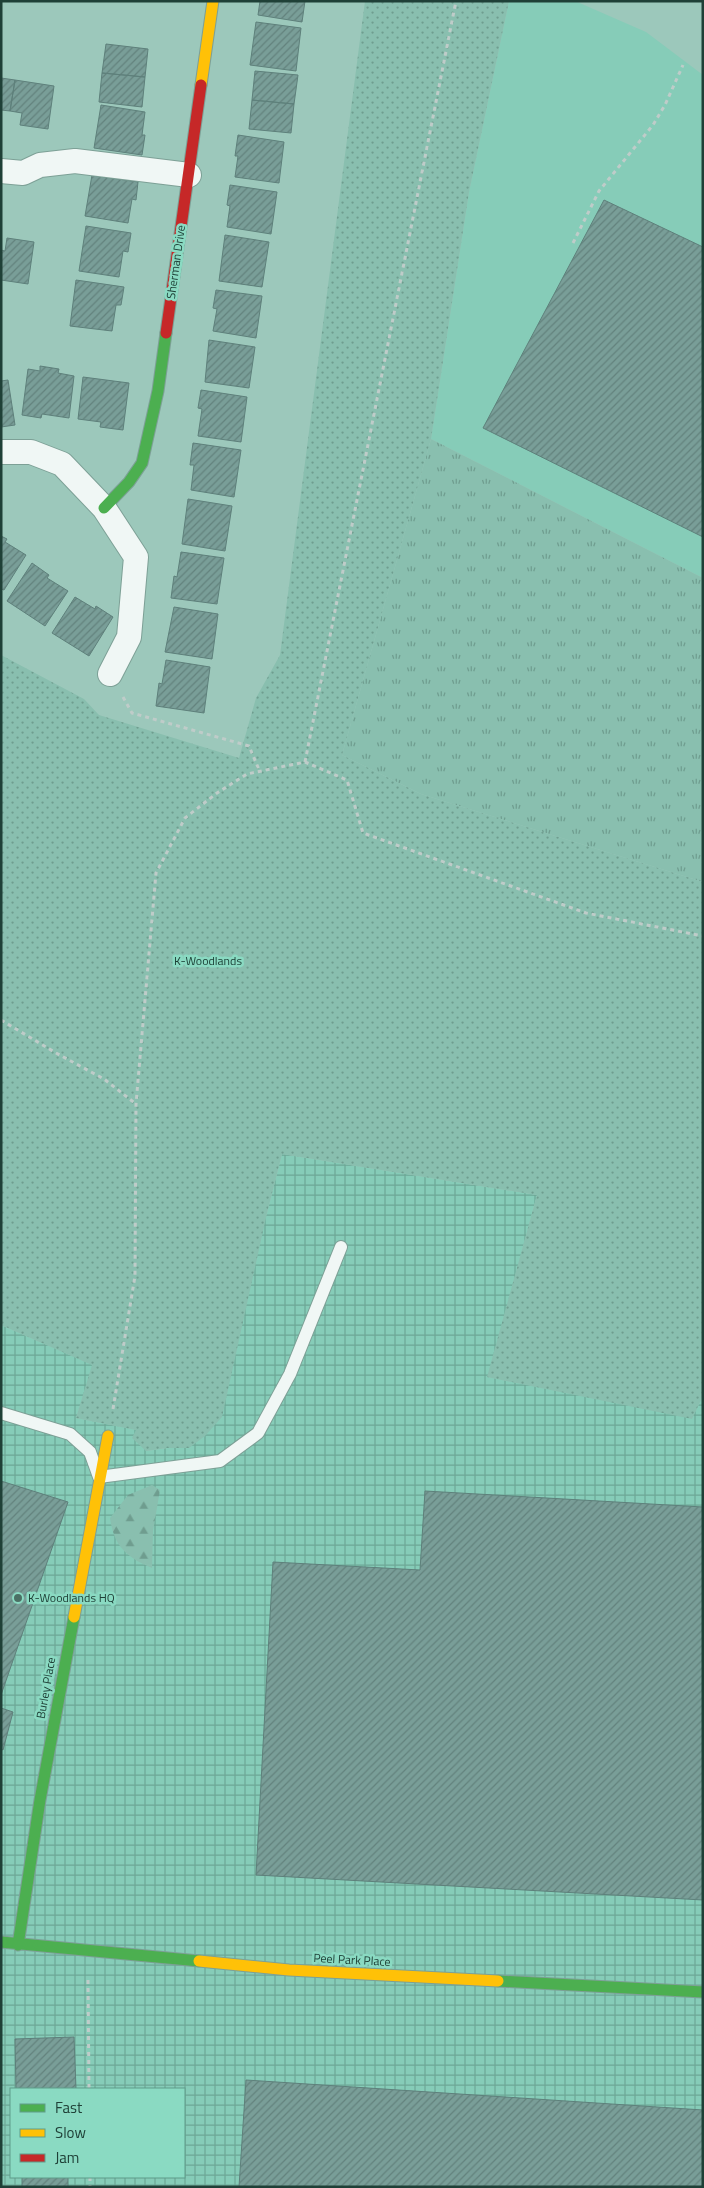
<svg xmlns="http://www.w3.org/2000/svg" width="704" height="2188" viewBox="0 0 704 2188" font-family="'Titillium Web',sans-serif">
<defs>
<pattern id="industrial-grid" width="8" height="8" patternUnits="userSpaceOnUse" patternTransform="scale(1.25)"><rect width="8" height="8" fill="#86ccb8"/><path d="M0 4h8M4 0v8" fill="none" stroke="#6da796"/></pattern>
<pattern id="grass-tufts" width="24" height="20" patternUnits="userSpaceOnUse" patternTransform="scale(1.25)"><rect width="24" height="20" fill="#89bfaf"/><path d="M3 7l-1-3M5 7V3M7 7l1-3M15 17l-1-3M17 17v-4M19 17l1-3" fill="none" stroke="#6f9d8f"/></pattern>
<pattern id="forest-firs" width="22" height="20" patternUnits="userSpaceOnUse" patternTransform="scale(1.25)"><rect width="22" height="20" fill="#89bfaf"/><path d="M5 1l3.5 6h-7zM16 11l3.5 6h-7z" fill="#6f9d8f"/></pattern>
<pattern id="park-dots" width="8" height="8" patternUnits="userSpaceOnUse" patternTransform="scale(1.25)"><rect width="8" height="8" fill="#89bfaf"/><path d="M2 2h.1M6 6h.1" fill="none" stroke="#6f9d8f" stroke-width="1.8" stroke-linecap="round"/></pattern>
<pattern id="building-hatch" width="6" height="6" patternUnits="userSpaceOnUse" patternTransform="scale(1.25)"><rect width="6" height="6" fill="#799e98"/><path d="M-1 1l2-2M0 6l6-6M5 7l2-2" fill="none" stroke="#63827d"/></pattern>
</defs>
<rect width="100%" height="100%" fill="#9cc8bb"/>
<!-- built -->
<path fill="#86ccb8" d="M 509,1 L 575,1 L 646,32 L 703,75 L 703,578 L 431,439 L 469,192 Z"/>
<!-- industrial -->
<path fill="url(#industrial-grid)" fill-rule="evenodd" d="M 282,1154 L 537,1195 L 488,1377 L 692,1418 L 703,1396 L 703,2187 L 1,2187 L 1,1325 L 93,1365 L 76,1418 L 137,1430 L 146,1451 L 167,1448 L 189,1448 L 267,1213 ZM 11,2089 L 184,2089 L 184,2177 L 11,2177 Z"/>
<!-- grass -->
<path fill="url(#grass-tufts)" d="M 431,439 L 703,578 L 703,882 L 421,794 L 342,755 Z"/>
<!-- forest -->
<path fill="url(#forest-firs)" d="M 152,1485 L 160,1490 L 153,1531 L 152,1568 C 126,1557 114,1546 110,1518 L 128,1495 Z"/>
<!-- park -->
<path fill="url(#park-dots)" d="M 365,1 L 509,1 L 469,192 L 431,439 L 342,755 L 421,794 L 703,882 L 703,1396 L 692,1419 L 487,1377 L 537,1195 L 282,1154 L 267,1213 L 222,1417 L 205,1436 L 189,1448 L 167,1448 L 146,1451 L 132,1438 L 136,1430 L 76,1418 L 92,1365 L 1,1325 L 1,655 L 84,699 L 99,715 L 239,758 L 256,698 L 280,655 Z"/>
<!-- building -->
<path fill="url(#building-hatch)" stroke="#5e807b" d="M 260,1 L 305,1 L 302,22 L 258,15 Z
M 256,22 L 301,28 L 296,71 L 250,65 Z
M 106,44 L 148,49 L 145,77 L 102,73 Z
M 255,71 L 298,75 L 294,104 L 252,100 Z
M 102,73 L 145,77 L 142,107 L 99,102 Z
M 1,78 L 15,80 L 10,111 L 1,110 Z
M 15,80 L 54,86 L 48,129 L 20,125 L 22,113 L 10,111 Z
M 252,100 L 294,104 L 291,133 L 249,129 Z
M 101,105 L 145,112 L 142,135 L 145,135 L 142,155 L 94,148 Z
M 238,135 L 284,142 L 279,183 L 235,177 L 238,156 L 235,156 Z
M 92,175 L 138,182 L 136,200 L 132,199 L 128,223 L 85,216 Z
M 230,185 L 277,192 L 271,234 L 227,227 L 230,206 L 227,205 Z
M 604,200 L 703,247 L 703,537 L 483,428 Z
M 86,226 L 131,233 L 128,252 L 123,251 L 119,277 L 79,271 Z
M 225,235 L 269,242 L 262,287 L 219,281 Z
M 7,238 L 34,242 L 28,284 L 1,280 L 1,250 L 5,251 Z
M 76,280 L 124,287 L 121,305 L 116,305 L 112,331 L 70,326 Z
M 216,290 L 262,296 L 256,338 L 213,331 L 217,309 L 213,308 Z
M 209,340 L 255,347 L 249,388 L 205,382 Z
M 40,366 L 59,369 L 58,373 L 74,376 L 69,418 L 42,414 L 41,418 L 22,415 L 28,369 L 40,371 Z
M 83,377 L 129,383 L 123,430 L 100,427 L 101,422 L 78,419 Z
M 8,380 L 15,425 L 1,427 L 1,381 Z
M 201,390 L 247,397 L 241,442 L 198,436 L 202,409 L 198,408 Z
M 193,443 L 241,450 L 234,497 L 191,490 L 194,465 L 190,465 Z
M 188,499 L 232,506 L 225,551 L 182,544 Z
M 1,536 L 7,539 L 5,542 L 26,555 L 4,590 L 1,589 Z
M 181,552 L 224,558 L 217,604 L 171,598 L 174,576 L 177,577 Z
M 32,563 L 49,575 L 47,578 L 68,591 L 45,626 L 7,601 Z
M 75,597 L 95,609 L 96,606 L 113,617 L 89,656 L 52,633 Z
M 174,607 L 218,614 L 212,659 L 165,652 Z
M 166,660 L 210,667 L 204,713 L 156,706 L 159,683 L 162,684 Z
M 1,1481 L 68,1502 L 1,1695 Z
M 425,1491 L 703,1507 L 703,1900 L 256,1875 L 273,1562 L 420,1570 Z
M 1,1708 L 13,1712 L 3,1750 L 1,1749 Z
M 74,2037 L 76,2089 L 16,2089 L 15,2039 Z
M 246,2080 L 703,2110 L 703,2187 L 239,2187 Z
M 22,2177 L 68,2177 L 68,2187 L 22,2187 Z"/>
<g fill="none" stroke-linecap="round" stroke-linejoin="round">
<defs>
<path id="lane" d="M 1,1413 L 70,1434 L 90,1452 L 99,1477 L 220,1461 L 258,1433 L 290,1374 L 341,1247"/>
<path id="street" d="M 1,171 L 23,173 L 40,165 L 75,161 L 189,175
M 1,452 L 31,452 L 62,464 L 104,508 L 136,557 L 129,637 L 110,674"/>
<path id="fast" d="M 104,508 L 129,482 L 142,463 L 158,391 L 166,333
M 1,1942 L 199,1961
M 18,1945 L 40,1800 L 74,1617
M 498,1981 L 703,1992"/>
<path id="slow" d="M 201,85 L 213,1
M 74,1617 L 108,1436
M 199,1961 L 289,1970 L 498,1981"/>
<path id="jam" d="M 166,333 L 201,85"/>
</defs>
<!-- lane casing -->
<use href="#lane" stroke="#7da096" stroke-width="14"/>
<!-- street casing -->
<use href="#street" stroke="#7da096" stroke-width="26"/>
<!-- fast casing -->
<use href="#fast" stroke="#7da096" stroke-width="13"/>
<!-- slow casing -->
<use href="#slow" stroke="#7da096" stroke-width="13"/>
<!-- jam casing -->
<use href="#jam" stroke="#7da096" stroke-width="13"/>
<!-- path -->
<path stroke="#bfccc9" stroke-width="3" stroke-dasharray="4 4" stroke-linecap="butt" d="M 573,243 L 599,191 L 653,125 L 665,105 L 683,65
M 123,697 L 132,713 L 249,746 L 260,772
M 305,762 L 456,1
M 1,1020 L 56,1053 L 104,1079 L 136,1104
M 113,1409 L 135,1276 L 136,1104 L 156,873 L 185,818 L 217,793 L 247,774 L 305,762 L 347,780 L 363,833 L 586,913 L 703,936
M 88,1980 L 89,2089
M 90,2177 L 90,2187"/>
<!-- lane -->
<use href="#lane" stroke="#f0f7f5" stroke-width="12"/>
<!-- street -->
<use href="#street" stroke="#f0f7f5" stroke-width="24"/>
<!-- fast -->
<use href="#fast" stroke="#4caf50" stroke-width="11"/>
<!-- slow -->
<use href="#slow" stroke="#ffc107" stroke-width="11"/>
<!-- jam -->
<use href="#jam" stroke="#c62828" stroke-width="11"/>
</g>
<!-- markers -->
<circle fill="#4b7065" stroke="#8adac2" stroke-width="2" cx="18" cy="1598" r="5"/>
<g text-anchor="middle" stroke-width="5" stroke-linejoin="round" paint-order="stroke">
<!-- street labels -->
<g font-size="12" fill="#1f4037" stroke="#8adac2">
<text transform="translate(176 262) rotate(-82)" y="4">Sherman Drive</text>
<text transform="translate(46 1688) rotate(-80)" y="4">Burley Place</text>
<text transform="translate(352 1960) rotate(3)" y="4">Peel Park Place</text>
</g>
<!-- park labels -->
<g font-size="12" fill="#193d33" stroke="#8adac2">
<text x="208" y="965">K-Woodlands</text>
</g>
<!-- poi labels -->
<g font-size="12" fill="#1f4037" stroke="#8adac2" text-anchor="start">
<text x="28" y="1602">K-Woodlands HQ</text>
</g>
</g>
<!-- border -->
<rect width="704" height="2188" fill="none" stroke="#1f4037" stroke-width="5"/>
<!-- legend -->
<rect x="10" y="2088" width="175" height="90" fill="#8adac2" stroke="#5f9c8a"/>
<rect x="20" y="2104" width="25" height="8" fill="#4caf50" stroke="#5f9c8a"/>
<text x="55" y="2113" font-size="15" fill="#1f4037">Fast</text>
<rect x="20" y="2129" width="25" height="8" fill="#ffc107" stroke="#5f9c8a"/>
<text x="55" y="2138" font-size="15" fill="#1f4037">Slow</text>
<rect x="20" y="2154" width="25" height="8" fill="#c62828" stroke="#5f9c8a"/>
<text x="55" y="2163" font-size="15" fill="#1f4037">Jam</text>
</svg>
